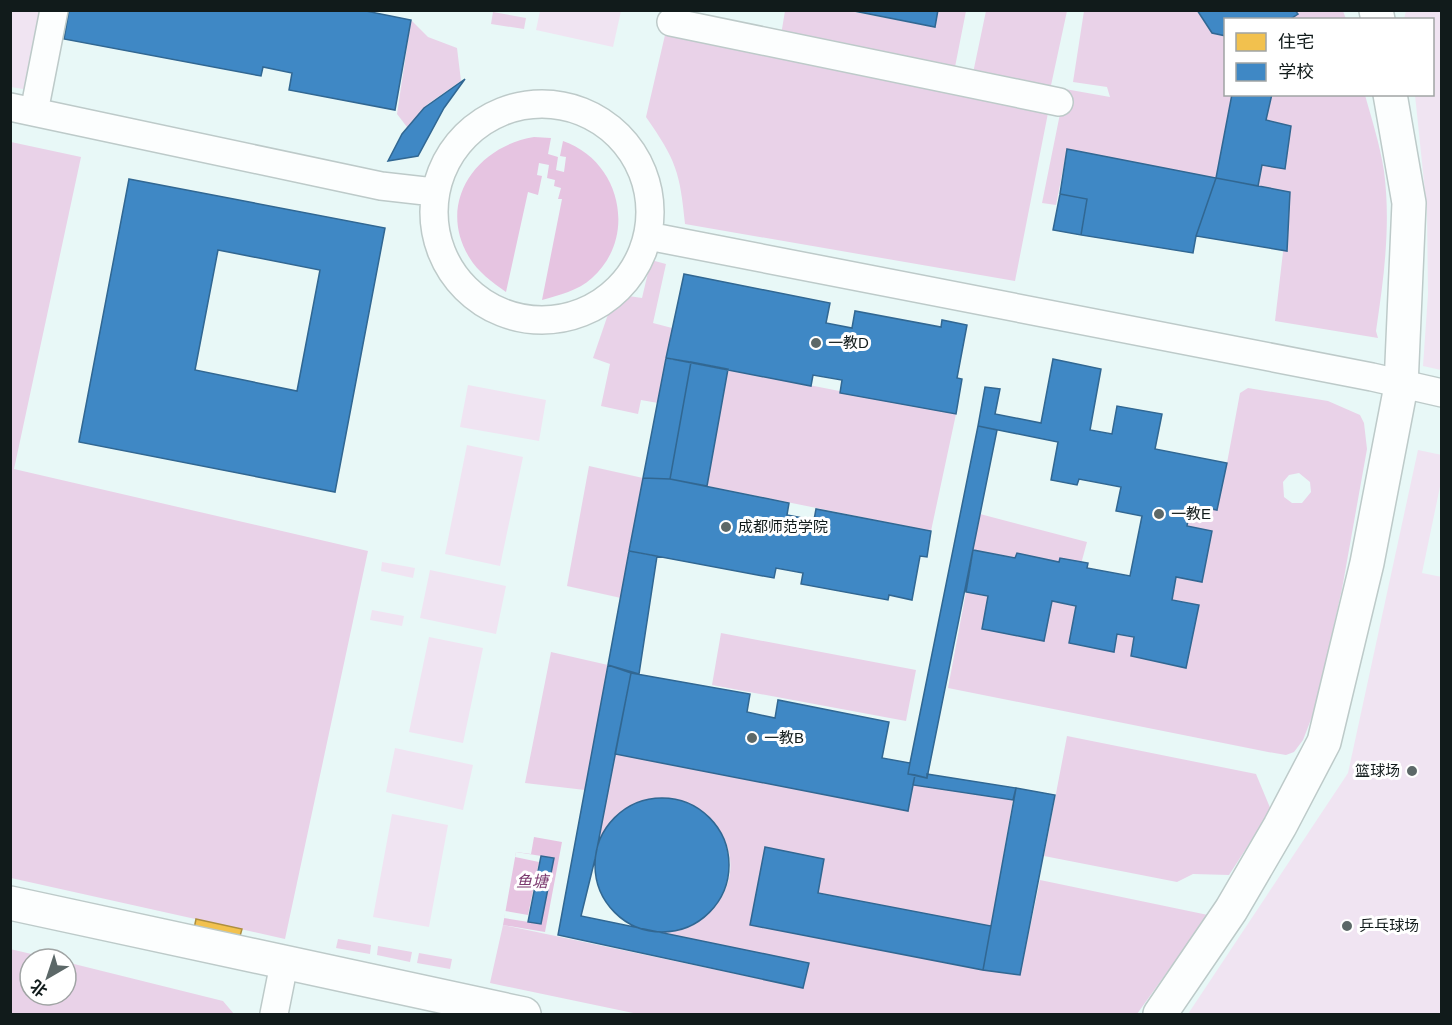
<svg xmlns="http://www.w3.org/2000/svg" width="1452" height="1025" viewBox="0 0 1452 1025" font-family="Arial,'Noto Sans SC',sans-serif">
<rect width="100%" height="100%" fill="#e8f8f7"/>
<!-- green -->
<path fill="#f0e4f2" d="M 10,11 L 45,11 L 29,90 L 11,87 Z
M 540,11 L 621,11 L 613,47 L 536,30 Z
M 1406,11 L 1441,11 L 1441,370 L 1423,366 L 1428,294 L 1427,211 L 1415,95 L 1432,94 L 1432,20 L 1404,19 Z
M 468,385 L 546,400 L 539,441 L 460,427 Z
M 467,445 L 523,457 L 500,566 L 445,554 Z
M 1418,450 L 1442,455 L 1441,482 L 1422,573 L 1442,577 L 1441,1014 L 1188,1014 L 1348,773 Z
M 382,562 L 415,568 L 413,578 L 381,571 Z
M 430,570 L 506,586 L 496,634 L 420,618 Z
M 372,610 L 404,616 L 402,626 L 370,620 Z
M 429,637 L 483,648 L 463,743 L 409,732 Z
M 395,748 L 473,765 L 463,810 L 386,792 Z
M 392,814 L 448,825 L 429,927 L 373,917 Z"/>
<!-- forest -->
<path fill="#e9d2e8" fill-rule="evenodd" d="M 1295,10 L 1343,11 L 1346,19 L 1289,20 Z
M 785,11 L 849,11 L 935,27 L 938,11 L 966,11 L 955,67 L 781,35 Z
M 986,11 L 1067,11 L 1050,90 L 973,73 Z
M 1084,11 L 1197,11 L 1212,33 L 1225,36 L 1226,94 L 1232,95 L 1216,178 L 1067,149 L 1056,205 L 1042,203 L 1065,89 L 1110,97 L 1107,87 L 1073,82 Z
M 493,12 L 526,18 L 524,29 L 491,24 Z
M 411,20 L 428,37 L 457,48 L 461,81 L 428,104 L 407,127 L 397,114 Z
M 665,35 L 1048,113 L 1015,281 L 685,224 C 680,172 676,160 646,117 Z
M 1299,94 L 1365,95 C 1372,120 1380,145 1384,171 C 1391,225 1384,277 1376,331 L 1378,338 L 1275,321 L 1290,192 L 1258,186 L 1262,165 L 1285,169 L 1291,126 L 1266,120 L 1272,95 Z
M 11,142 L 81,157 L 14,469 L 368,551 L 285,939 L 11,878 Z
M 651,260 L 666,264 L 653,323 L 672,328 L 658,403 L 641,400 L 638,414 L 601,406 L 610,364 L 593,358 L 615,294 L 642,298 Z
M 728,369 L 956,414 L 931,531 L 707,486 Z
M 1248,388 L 1328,401 L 1360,415 L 1364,423 L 1367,449 L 1342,589 L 1315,709 L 1303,740 L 1294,752 L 1286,755 L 1268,752 L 948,688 L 966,592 L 988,596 L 982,629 L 1044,641 L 1052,601 L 1076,606 L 1114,651 L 1117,634 L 1134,637 L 1131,656 L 1186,667 L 1199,605 L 1172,600 L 1191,505 L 1227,463 L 1240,393 ZM 1299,473 L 1310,482 L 1311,492 L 1302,503 L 1292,503 L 1284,497 L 1283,482 L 1289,475 Z
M 589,466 L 643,478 L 621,598 L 567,586 Z
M 980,514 L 1087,542 L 1081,564 L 1059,562 L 1017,553 L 1015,558 L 973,550 Z
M 721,633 L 916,670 L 906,721 L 712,685 Z
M 551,652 L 608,665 L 585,790 L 525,783 Z
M 1067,736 L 1256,774 L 1271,810 L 1229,875 L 1193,874 L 1177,882 L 1044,856 Z
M 615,754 L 908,811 L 913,785 L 1013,800 L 991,926 L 818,893 L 824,859 L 765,847 L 750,925 L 886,947 L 1020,975 L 1040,880 L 1208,915 L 1137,1014 L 638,1014 L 490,983 L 503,925 L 803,988 L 809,963 L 652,931 C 679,932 701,925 717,904 C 772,829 645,745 598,844 Z
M 338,939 L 371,945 L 370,954 L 336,948 Z
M 378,946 L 412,952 L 410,962 L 377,955 Z
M 10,949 L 53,959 L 30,959 L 30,995 L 66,995 L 66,962 L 223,1001 L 234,1014 L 11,1014 Z
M 419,953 L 452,959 L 450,969 L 417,963 Z"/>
<!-- water -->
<path fill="#e6c4e1" d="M 534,137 L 551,138 L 548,154 L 558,157 L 556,170 L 564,172 L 566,157 L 560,156 L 563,141 C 621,161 638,237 592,278 C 578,291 559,295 542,300 L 562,199 L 558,199 L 561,188 L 554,186 L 555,180 L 547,178 L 549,165 L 539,163 L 537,175 L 542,176 L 538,195 L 528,192 L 506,292 C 492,282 478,272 469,257 C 436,202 477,146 534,137 Z
M 534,837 L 562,842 L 545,932 L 503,925 L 516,852 L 531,854 Z"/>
<!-- pier -->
<path fill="#e8f8f7" d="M 516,852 L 554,858 L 541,924 L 504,918 L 505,911 L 528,915 L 539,862 L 515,857 Z"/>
<!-- homes -->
<path fill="#f2c14e" stroke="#ae8f3f" stroke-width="1.5" d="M 196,919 L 242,929 L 238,943 L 193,934 Z"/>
<!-- schools -->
<path fill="#3f88c5" stroke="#316792" stroke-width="1.5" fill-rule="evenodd" d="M 69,10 L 361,10 L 411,20 L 395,110 L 289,90 L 292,73 L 263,67 L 261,76 L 64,39 Z
M 849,10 L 938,10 L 935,27 Z
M 1197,10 L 1295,10 L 1298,14 L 1289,20 L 1226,20 L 1226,36 L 1212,33 Z
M 465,79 L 444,108 L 418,156 L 388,161 L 402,134 L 424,108 Z
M 1232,94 L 1272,94 L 1266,120 L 1291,126 L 1285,169 L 1262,165 L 1258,186 L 1216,178 Z
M 1067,149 L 1216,178 L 1196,236 L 1193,253 L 1081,235 L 1087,199 L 1060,194 Z
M 1216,178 L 1290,192 L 1287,251 L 1196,236 Z
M 129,179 L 385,228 L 335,492 L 79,442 ZM 218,250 L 320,270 L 297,391 L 195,370 Z
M 1060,194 L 1087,199 L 1081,235 L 1053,230 Z
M 684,274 L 830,303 L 826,323 L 852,328 L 855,311 L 941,327 L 942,320 L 967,325 L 957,378 L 962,379 L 956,414 L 840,393 L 842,380 L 813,375 L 811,386 L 666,358 Z
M 666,358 L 691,362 L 670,479 L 643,478 Z
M 1053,359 L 1101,369 L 1090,430 L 1112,434 L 1117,406 L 1162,414 L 1155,449 L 1227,463 L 1217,510 L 1191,505 L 1187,526 L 1212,531 L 1202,582 L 1176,577 L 1172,600 L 1199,605 L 1186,668 L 1131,656 L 1134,637 L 1117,634 L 1114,652 L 1069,643 L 1076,606 L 1052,601 L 1044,641 L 982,629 L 988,596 L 966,592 L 973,550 L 1015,558 L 1017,553 L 1059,562 L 1060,558 L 1088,563 L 1087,568 L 1130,576 L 1142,516 L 1116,511 L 1121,487 L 1079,479 L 1077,485 L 1051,480 L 1058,442 L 978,426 L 985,387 L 1000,389 L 995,414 L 1041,423 Z
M 691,362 L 728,369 L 707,486 L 670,479 Z
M 978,426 L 997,430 L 927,778 L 908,774 L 910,763 Z
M 643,478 L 670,479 L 789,503 L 787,515 L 814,520 L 816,509 L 931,531 L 927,557 L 920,556 L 912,600 L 889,595 L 888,600 L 801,584 L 803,573 L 776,568 L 774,578 L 629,551 Z
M 629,551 L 657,556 L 639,674 L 608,665 Z
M 608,665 L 631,673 L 595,859 L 581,916 L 809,963 L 803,988 L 558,935 Z
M 631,673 L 750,694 L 747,712 L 775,718 L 778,700 L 889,722 L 882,758 L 910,763 L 908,774 L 915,775 L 908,811 L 615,754 Z
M 927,774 L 1016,788 L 1013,800 L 913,785 L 915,775 L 927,778 Z
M 1016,788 L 1055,795 L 1020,975 L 983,970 Z
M595 865a67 67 0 1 1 134 0a67 67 0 1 1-134 0Z
M 765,847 L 824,859 L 818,893 L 991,926 L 983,970 L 750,925 Z
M 541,856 L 554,858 L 541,924 L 528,922 Z"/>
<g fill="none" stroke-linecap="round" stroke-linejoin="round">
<defs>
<path id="street" d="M 671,22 L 1059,102
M434 212a108 108 0 1 1 216 0a108 108 0 1 1-216 0Z
M 10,107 L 381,186 L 434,192
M 34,112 L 54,10
M 648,236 L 1372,377 L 1442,393
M 274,1014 L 284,964"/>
<path id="secondary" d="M 1376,10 L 1378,20
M 10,903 L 524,1014
M 1160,1014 L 1231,910 L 1280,826 L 1324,742 L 1367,563 L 1401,386 L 1409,203 L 1390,94"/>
</defs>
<!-- street casing -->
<use href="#street" stroke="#bdcac9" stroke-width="30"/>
<!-- secondary casing -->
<use href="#secondary" stroke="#bdcac9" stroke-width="36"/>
<!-- street -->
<use href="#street" stroke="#fcfefe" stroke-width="27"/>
<!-- secondary -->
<use href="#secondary" stroke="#fcfefe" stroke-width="33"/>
</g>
<!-- markers -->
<g fill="#5c6868" stroke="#fff" stroke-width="2">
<circle cx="816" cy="343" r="6"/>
<circle cx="1159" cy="514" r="6"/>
<circle cx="726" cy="527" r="6"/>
<circle cx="752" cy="738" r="6"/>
<circle cx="1412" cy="771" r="6"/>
<circle cx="1347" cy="926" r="6"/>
</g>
<g text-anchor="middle" stroke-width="6" stroke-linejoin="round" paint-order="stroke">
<!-- poi labels -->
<g font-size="15" fill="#111b1b" stroke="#fff" text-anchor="start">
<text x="828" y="348">一教D</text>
<text x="1171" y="519">一教E</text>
<text x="738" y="532">成都师范学院</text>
<text x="764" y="743">一教B</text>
<text x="1400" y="776" text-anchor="end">篮球场</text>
<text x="1359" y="931">乒乓球场</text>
</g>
<!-- water labels -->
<g font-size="16" font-style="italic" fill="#7b396e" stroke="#fff">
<text x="532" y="887">鱼塘</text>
</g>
</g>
<!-- border -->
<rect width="1452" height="1025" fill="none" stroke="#111b1b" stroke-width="24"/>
<!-- legend -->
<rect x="1224" y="18" width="210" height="78" fill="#ffffff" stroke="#a0a4a4" stroke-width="1.5"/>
<rect x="1236" y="33" width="30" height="18" fill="#f2c14e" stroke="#a0a4a4" stroke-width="1.5"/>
<text x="1278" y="48" font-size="18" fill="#111b1b">住宅</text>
<rect x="1236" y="63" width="30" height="18" fill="#3f88c5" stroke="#a0a4a4" stroke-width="1.5"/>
<text x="1278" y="78" font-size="18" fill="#111b1b">学校</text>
<!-- north arrow -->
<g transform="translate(48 977) rotate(219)"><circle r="28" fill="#ffffff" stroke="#a0a4a4" stroke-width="1.5"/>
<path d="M0-4.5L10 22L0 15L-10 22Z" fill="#5c6868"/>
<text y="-9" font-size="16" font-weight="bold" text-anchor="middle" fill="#111b1b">北</text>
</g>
</svg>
